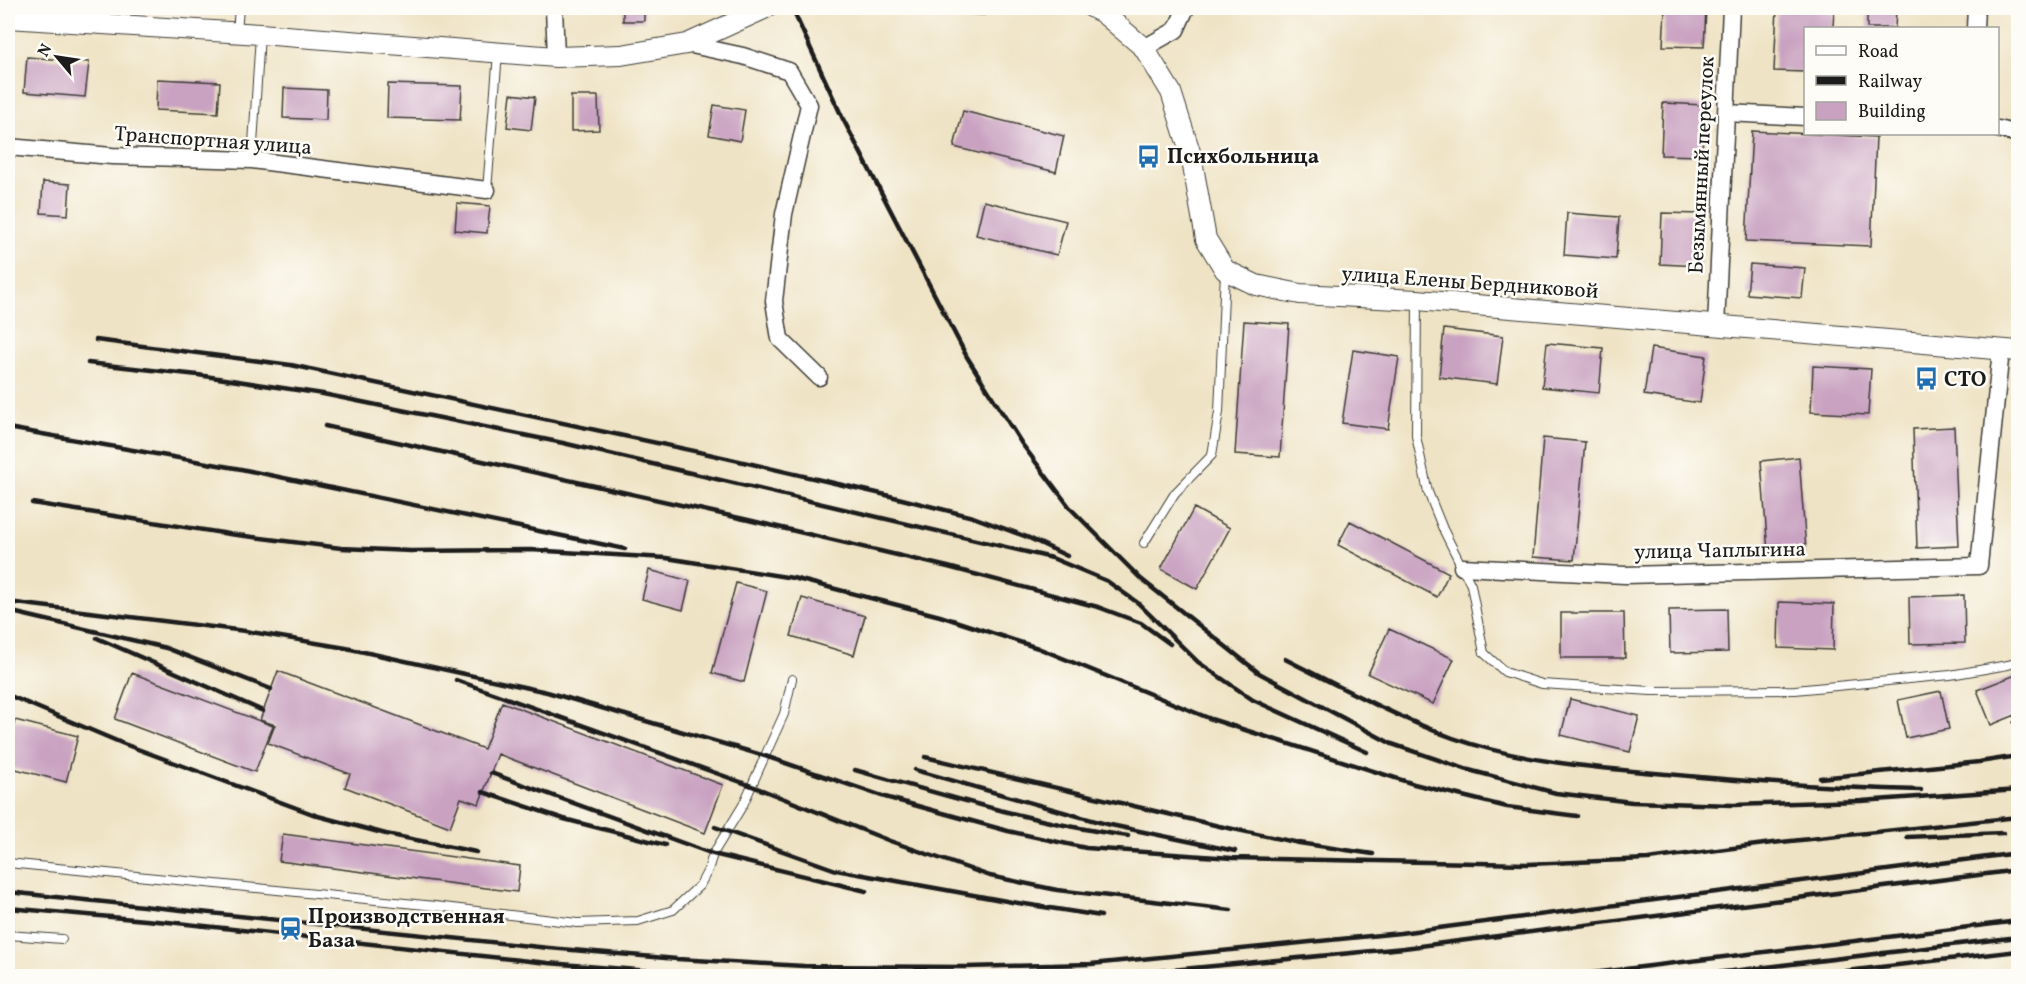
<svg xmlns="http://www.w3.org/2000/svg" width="2026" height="984" viewBox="0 0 2026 984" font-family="Vollkorn,serif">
<rect width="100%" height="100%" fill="#fdfcf7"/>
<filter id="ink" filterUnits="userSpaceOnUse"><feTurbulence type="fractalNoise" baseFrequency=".0167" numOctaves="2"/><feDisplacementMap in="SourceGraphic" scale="12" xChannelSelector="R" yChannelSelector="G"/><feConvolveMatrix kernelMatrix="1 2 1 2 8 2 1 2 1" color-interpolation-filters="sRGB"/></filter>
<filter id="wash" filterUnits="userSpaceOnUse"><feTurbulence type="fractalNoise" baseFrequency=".008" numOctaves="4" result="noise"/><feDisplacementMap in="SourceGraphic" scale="24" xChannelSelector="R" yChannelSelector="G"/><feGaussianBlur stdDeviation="1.35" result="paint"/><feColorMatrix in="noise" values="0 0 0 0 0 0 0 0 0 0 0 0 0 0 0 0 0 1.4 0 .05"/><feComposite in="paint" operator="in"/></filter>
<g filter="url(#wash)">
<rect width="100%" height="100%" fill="#efe3c5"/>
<g id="blocks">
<!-- building -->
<path fill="#c9a2c1" d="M 623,8 L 644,8 L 644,21 L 623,21 Z
M 966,8 L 985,8 L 984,15 L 966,14 Z
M 1665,8 L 1706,8 L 1704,47 L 1663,46 Z
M 1777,8 L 1834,8 L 1833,28 L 1806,28 L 1806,72 L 1774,71 Z
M 1867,9 L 1896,10 L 1895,28 L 1867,28 Z
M 27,57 L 89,62 L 85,97 L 24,92 Z
M 157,79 L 220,82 L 218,113 L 156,110 Z
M 388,84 L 462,86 L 460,120 L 387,118 Z
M 284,88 L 327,90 L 326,120 L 283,118 Z
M 511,94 L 535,97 L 531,130 L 507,127 Z
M 571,96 L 598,96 L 599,130 L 571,131 Z
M 1663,103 L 1704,105 L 1702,156 L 1661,155 Z
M 714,105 L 745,110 L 740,141 L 709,135 Z
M 963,111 L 1064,136 L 1056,172 L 954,147 Z
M 1752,131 L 1876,137 L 1871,246 L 1746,241 Z
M 43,182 L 70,184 L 68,215 L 41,213 Z
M 8,186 L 14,187 L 12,211 L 8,210 Z
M 984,201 L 1066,221 L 1057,255 L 976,235 Z
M 457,203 L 490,206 L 487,233 L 455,230 Z
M 1567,213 L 1619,217 L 1616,259 L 1564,255 Z
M 1662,213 L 1702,214 L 1700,266 L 1660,264 Z
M 1750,264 L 1805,268 L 1802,298 L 1747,294 Z
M 1244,321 L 1289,324 L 1280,457 L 1235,454 Z
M 1444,329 L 1503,336 L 1497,384 L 1439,377 Z
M 1547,343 L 1603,348 L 1599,393 L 1542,387 Z
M 1651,348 L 1706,356 L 1700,403 L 1644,395 Z
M 1353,350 L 1399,357 L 1388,429 L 1342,423 Z
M 1813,366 L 1871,369 L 1868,415 L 1811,412 Z
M 1954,427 L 1959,546 L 1917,548 L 1913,429 Z
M 1543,438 L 1585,442 L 1574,560 L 1533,557 Z
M 1799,457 L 1806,550 L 1768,553 L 1761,461 Z
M 1194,508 L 1230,528 L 1197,589 L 1161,569 Z
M 1350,521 L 1449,573 L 1437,597 L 1338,545 Z
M 649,570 L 690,581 L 683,610 L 642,599 Z
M 736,583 L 767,591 L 744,682 L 712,673 Z
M 1964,595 L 1965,643 L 1910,644 L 1909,597 Z
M 802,598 L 865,616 L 854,655 L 791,636 Z
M 1779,602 L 1834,604 L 1833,650 L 1778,648 Z
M 1727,609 L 1728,652 L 1670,653 L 1669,610 Z
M 1561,613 L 1624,613 L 1625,658 L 1561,658 Z
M 1389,629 L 1454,659 L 1433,704 L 1368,674 Z
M 278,671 L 484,749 L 502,702 L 723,785 L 705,833 L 498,754 L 479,804 L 461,798 L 450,827 L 345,787 L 350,774 L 268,743 L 275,725 L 260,720 Z
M 132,673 L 273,726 L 255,772 L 115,719 Z
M 2018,674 L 2018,714 L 1991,725 L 1977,690 Z
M 1941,691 L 1949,729 L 1906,738 L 1898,700 Z
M 1570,699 L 1639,716 L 1630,752 L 1561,735 Z
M 15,720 L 78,736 L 66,782 L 8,767 L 8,749 Z
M 2018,720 L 2018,735 L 2013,722 Z
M 283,834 L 520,866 L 517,892 L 279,861 Z"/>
</g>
</g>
<g filter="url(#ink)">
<use href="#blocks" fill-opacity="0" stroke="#3c3a35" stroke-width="1.5"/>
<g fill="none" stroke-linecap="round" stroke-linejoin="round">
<defs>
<path id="service" d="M 237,32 L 239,8
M 252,160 L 260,35
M 487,190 L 498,53
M 1417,300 L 1416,436 L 1428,492 L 1443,529 L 1471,585 L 1484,653 L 1505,672 L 1542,684 L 1651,691 L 1795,690 L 1950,675 L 2008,665 L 2018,662
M 1144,543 L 1175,493 L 1212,455 L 1219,412 L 1225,271
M 8,863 L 435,906 L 577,923 L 638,921 L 673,910 L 700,885 L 708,870 L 713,854 L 743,805 L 765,756 L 784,714 L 792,679
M 8,935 L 62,939"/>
<path id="minor" d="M 554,8 L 556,57
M 1975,28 L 1976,8
M 687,44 L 743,56 L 789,71 L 809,105 L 784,214 L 774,301 L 780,339 L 819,377
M 1144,48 L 1176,30 L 1186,8
M 1726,113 L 1806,117
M 1998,129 L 2018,134
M 8,147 L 112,156 L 252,160 L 487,190
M 1716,326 L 1731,8
M 1462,567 L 1625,575 L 1979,566 L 2001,350"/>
<path id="tertiary" d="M 1093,8 L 1103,13 L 1144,48 L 1171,92 L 1191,155 L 1206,239 L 1225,270 L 1256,285 L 1300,294 L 1417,300 L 2018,351
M 8,18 L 260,34 L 556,57 L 621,55 L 687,44 L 766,8"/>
</defs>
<!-- service casing -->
<use href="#service" stroke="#3c3a35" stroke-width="10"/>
<!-- minor casing -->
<use href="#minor" stroke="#3c3a35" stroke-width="19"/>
<!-- tertiary casing -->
<use href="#tertiary" stroke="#3c3a35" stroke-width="22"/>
<!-- service -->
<use href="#service" stroke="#fff" stroke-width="8"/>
<!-- minor -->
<use href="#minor" stroke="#fff" stroke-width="16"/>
<!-- tertiary -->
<use href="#tertiary" stroke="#fff" stroke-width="20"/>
<!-- rail -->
<path stroke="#1c1c1c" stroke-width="4.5" d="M 792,8 L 843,119 L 967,357 L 1022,444 L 1071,509 L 1141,579 L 1259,673 L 1392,744 L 1465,769 L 1556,793 L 1632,802 L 1733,805 L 1861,801 L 2018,790
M 96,340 L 291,365 L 713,455 L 886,495 L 973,517 L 1027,537 L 1067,556
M 88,363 L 198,375 L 323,394 L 563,443 L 1052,558 L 1107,581 L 1138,603 L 1198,662 L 1253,700 L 1367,752
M 325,426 L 744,519 L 948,567 L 1098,607 L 1141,623 L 1170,644
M 8,428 L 241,469 L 625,549
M 32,503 L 229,534 L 341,548 L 411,551 L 530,550 L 666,558 L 793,578 L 940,616 L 1038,648 L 1211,719 L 1414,784 L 1507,807 L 1577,816
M 8,602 L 245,631 L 346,648 L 547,692 L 765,756 L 885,797 L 1008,831 L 1086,848 L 1232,858 L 1528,864 L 1648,859 L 1772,843 L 2018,817
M 8,611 L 166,648 L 271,689
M 97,638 L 263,711
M 1285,659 C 1338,686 1396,717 1453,738 C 1521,762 1596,768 1667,774 C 1751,782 1836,788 1921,790
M 456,680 L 752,786 L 890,841 L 990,876 L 1057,890 L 1231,910
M 8,695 L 124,744 L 318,816 L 386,834 L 476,852
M 925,757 L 1219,826 L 1299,843 L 1373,854
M 855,770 C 944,795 1038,824 1128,836
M 915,770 L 1106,824 L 1235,851
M 491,773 L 713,854 L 866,891
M 1820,778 L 1979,762 L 2018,756
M 483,792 L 564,819 L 665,845
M 715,827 L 836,870 L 1012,902 L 1101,916
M 1907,837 L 2003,833
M 8,892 L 549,948 L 677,959 L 804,966 L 966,967 L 1091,964 L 1400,933 L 2018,853
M 8,908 L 168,922 L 548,963 L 715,976
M 1109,976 L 1404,948 L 2018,870
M 1568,976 L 2018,921
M 1690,976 L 2018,937
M 1803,976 L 2018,951"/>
</g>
</g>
<!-- icons -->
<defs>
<symbol id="bus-bare" viewBox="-9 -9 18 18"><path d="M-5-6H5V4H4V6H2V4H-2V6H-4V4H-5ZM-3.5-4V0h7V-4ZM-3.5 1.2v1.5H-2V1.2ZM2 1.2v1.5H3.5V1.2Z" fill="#1f6fb2" stroke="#fdfcf7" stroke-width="2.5" paint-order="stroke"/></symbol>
<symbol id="station-bare" viewBox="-9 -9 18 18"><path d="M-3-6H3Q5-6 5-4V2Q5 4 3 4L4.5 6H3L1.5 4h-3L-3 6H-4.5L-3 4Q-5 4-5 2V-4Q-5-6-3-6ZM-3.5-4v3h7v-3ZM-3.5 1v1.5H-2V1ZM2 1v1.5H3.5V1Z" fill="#1f6fb2" stroke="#fdfcf7" stroke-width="2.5" paint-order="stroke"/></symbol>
</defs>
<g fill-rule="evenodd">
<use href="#bus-bare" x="1132" y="140" width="33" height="33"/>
<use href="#bus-bare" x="1910" y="362" width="33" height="33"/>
<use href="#station-bare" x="274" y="912" width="33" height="33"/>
</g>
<g text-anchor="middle" stroke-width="5" stroke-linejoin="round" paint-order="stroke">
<!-- street labels -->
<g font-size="21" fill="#1c1c1c" stroke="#fdfcf7">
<text transform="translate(213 140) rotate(4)" y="7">Транспортная улица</text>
<text transform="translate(1701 165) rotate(-87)" y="7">Безымянный переулок</text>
<text transform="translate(1470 282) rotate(4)" y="7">улица Елены Бердниковой</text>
<text transform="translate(1720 550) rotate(-1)" y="7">улица Чаплыгина</text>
</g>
<!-- poi labels -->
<g font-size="21" font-weight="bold" fill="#1c1c1c" stroke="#fdfcf7" text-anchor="start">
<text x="1167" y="163">Психбольница</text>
<text x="1944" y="386">СТО</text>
<text x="308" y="923">Производственная<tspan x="308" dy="24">База</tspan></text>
</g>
</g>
<!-- margin -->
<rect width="2026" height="984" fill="none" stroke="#fdfcf7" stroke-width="30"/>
<!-- legend -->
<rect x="1804" y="27" width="195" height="108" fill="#fdfcf7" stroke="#a3a29f" stroke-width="1.5"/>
<rect x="1816" y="46" width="30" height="9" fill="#ffffff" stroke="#a3a29f" stroke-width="1.5"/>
<text x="1858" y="57" font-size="18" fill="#1c1c1c">Road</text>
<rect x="1816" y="76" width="30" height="9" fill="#1c1c1c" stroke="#a3a29f" stroke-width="1.5"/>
<text x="1858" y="87" font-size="18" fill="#1c1c1c">Railway</text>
<rect x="1816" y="102" width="30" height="18" fill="#c9a2c1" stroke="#a3a29f" stroke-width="1.5"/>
<text x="1858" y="117" font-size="18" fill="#1c1c1c">Building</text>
<!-- north arrow -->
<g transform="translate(57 57) rotate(299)" stroke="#fdfcf7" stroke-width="4.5" paint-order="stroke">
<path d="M0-4.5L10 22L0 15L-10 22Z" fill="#1c1c1c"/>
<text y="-9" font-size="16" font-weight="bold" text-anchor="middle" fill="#1c1c1c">N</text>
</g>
</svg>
